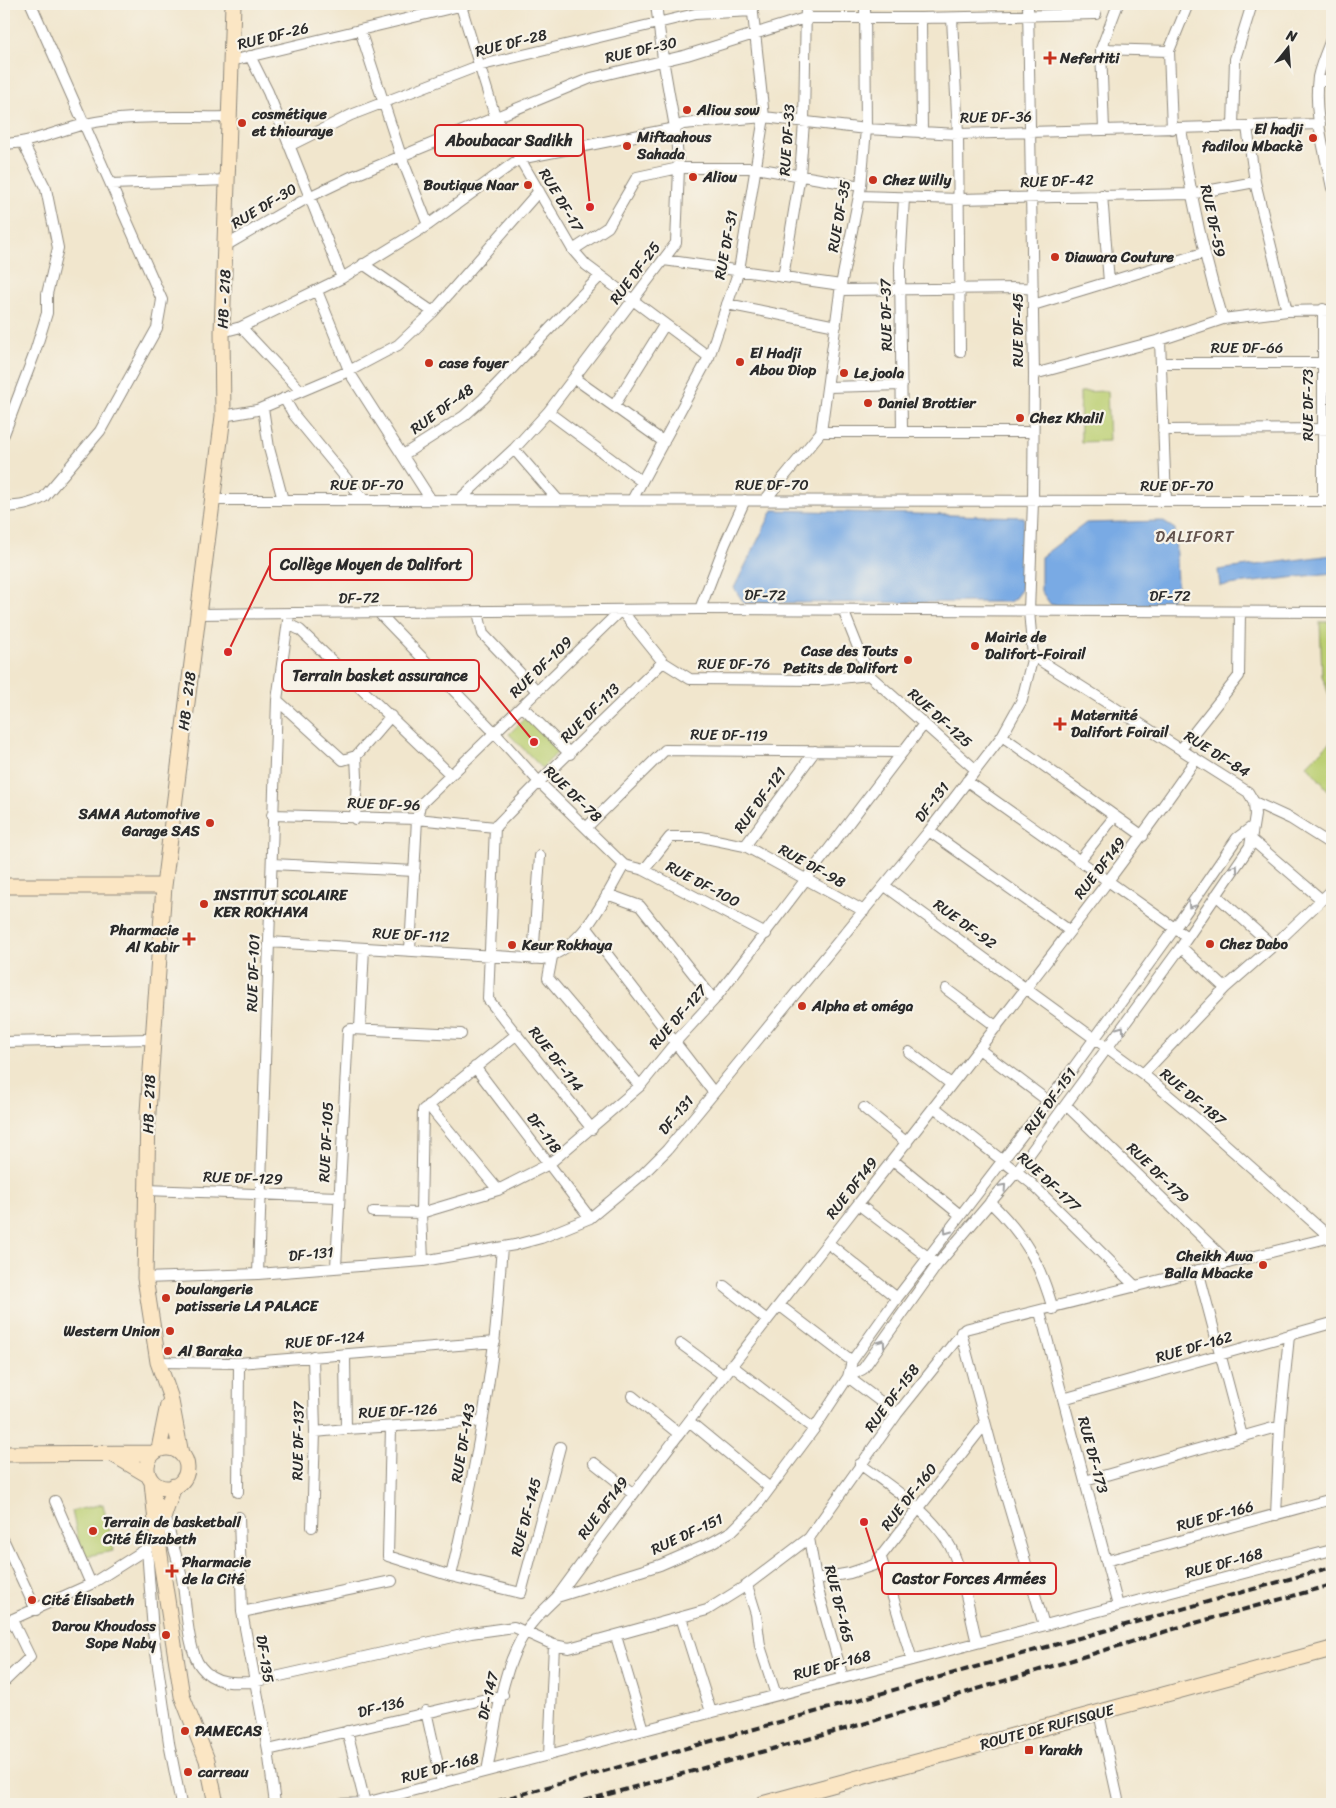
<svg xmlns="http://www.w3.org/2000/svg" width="1336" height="1808" viewBox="0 0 1336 1808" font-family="Sriracha,sans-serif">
<rect width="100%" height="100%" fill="#f7f3e8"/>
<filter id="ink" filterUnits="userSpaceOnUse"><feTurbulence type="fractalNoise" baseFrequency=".02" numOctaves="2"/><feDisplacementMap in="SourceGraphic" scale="10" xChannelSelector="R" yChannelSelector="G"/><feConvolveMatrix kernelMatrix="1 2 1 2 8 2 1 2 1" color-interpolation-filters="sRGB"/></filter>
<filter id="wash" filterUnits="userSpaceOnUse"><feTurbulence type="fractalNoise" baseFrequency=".0096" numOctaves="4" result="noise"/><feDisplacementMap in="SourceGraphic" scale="20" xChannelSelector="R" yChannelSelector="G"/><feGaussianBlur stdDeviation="1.12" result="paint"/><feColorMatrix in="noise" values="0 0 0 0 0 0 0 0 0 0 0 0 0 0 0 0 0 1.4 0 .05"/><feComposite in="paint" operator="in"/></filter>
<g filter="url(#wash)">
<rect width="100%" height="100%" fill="#f1e6cd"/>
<!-- green -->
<path fill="#bbcf72" stroke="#737d4e" d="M 1107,391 L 1109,441 L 1081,442 L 1080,392 Z
M 1320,622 L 1332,622 L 1332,703 L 1322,676 Z
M 527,716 L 560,750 L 542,768 L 509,734 Z
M 1332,740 L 1332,795 L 1307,765 Z
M 103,1504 L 113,1551 L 82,1557 L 72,1511 Z"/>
<!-- water -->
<path fill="#79aae4" stroke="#526a88" d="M 773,510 L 1024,517 L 1021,590 L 1014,599 L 1009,602 L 744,603 L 734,588 Z
M 1162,521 L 1175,529 L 1177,586 L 1169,605 L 1051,605 L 1041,591 L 1041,557 L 1086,523 Z
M 1332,555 L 1332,573 L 1220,586 L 1218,570 Z"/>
</g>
<g filter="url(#ink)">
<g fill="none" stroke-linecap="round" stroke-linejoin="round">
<defs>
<path id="street" d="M 461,6 L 495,116 L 573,250 L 586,265 L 709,357
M 921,18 L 922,133
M 952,18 L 958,134 L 960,352
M 360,30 L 401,156 L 428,225
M 1332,37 C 1327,50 1321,63 1318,77 C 1313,113 1325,153 1332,188
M 1101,49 L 1169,51
M 250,56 L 268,92 L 342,278
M 231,61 L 468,4
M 1318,78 L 1332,84
M 1233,127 L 1235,59 L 1252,4
M 1247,127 L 1255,182 L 1287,311
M 1181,128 C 1190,195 1203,254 1223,319
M 1172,129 L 1169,51 L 1188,4
M 1104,130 L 1101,49 L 1118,4
M 4,144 C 32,143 57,131 85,124 C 128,114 185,118 230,117
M 289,146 L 351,115 L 478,66 L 695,14 L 753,11
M 111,184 L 228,180
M 1102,195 L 1109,282
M 859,196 L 960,199 L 1190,194 L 1255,182
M 225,246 L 309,197 L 353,176 L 591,78 L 687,55 L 805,18 L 921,18 L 1096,14
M 573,250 L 608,227 L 637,177 L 679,168 L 755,168 L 861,186
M 664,260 L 841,285
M 363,264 L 433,312
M 783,277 L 800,175 L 804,122 L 806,4
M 841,290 L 1033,288
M 317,291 L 351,375 L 431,500
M 727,304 L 836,326
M 1033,305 L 1203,253
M 241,327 L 301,391
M 222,332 L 241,327 L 342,278 L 428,225 L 519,159 L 675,128 L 683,124 L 764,117 L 866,129 L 958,134 L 1320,124
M 1160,340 L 1166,501
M 1162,363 L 1332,363
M 1034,374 L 1160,340 L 1223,319 L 1287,311 L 1332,310
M 574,378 L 664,442
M 828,387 L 902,385
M 284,398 L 294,415 L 364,500
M 614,406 L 665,324
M 263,408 L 269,448 L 283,500
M 548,412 L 641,481
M 223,416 L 257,410 L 349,371 L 398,345 L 433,312 L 539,191
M 1163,430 L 1332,429
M 902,431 L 900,267 L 904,198
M 821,432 L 841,285 L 861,186 L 866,129 L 865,4
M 821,432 L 1033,432
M 4,434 L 34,355 L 47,313 L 47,294 L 58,248 L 46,189 L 23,143
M 514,449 L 558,500
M 403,455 L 464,416 L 483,399 L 600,276
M 211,500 L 1332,501
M 459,500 L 514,449 L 548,412 L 676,243 L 679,168 L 675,128 L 663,59 L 656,4
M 632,500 L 709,357 L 739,270 L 764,117 L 752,4
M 765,500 L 821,432
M 1323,501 L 1323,309
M 4,507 C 19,506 31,505 44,497 L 100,431 L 157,328 L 162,300 L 31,4
M 700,609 L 725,544 L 745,500
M 843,610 L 869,675 L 976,770
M 378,612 L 495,733 L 539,782 L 624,865
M 478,612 L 483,634 L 537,691
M 197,614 L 700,609 L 1332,612
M 288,624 L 300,630 L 451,775
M 1033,656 L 1248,792 L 1254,802 L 1291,819 L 1332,845
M 277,700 L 343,760 L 356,756 L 391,716
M 522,706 L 570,754
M 1002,736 L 1143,836
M 1181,749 L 1239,676 L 1240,612
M 967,781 L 1187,937
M 272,815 L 417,819 L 495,827
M 355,819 L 357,777 L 356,756
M 495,827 L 488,999 L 592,1129
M 495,827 L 539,782 L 663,662
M 587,827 L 665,750 L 903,752
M 929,831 L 1070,931
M 1251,839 L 1322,900
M 745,846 L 864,911
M 1080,860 L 1115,816
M 272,864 L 415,871
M 624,865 L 644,870 L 766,934
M 644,870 L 670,837 L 701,837 L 745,846 L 815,751
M 885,886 L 1143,1074 L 1197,1119 L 1332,1239
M 607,894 L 640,906 L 714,1000
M 1216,895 L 1273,946
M 587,928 L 714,1093
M 269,942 L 542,959 C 584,948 604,899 624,865
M 1181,947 L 1225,988
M 410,950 L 417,819 L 420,805 L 621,610 L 663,662 L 690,679 L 821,680 L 869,675
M 552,957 L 548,978 L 640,1086
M 533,959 L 540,856
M 946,989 L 997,1027
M 360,1029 L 364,948
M 4,1042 L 152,1039
M 979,1049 L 1048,1101
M 909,1052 L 951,1084
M 475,1067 L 590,1218
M 1143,1074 L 1225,988 L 1273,946 L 1332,890
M 428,1105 L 498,1190
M 1066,1105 L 1229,1263
M 934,1107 L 1031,1183 L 1136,1287
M 864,1108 L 907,1143
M 893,1160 L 959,1214
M 146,1190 L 338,1197
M 990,1202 C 1025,1236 1039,1261 1053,1309
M 858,1204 L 933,1261
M 373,1212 L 421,1213 L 498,1190 L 549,1164 L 640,1086 L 679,1038 L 714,1000 L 924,724
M 828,1243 L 897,1298
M 423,1261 L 421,1213 L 423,1110 L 517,1034
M 336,1267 L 348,1030 L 351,1029 L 461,1034
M 1198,1270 L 1242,1436
M 258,1274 L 277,700 L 289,614
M 145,1278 L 258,1274 L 423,1261 L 515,1245 L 541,1238 L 590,1218 L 643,1174 L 667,1150 L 929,831 L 1002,736 L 1022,700 L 1033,656 L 1029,611 L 1033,501 L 1034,374 L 1028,4
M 724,1286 L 767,1320
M 779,1305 L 852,1361
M 1040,1312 L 1118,1606
M 961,1332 L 995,1459 L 1044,1625
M 681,1344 L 723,1375
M 345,1355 L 346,1429
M 158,1362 L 239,1363 L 495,1342
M 731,1365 L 814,1429
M 848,1377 L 863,1369 L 937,1265 L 1017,1171 L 1181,947 L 1250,846 L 1255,815 L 1254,802
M 848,1377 L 897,1414
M 632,1396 L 679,1434
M 1063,1399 L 1332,1323
M 689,1421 L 770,1488
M 391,1427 L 388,1556 L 451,1576 C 469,1499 484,1422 494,1343 C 498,1312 499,1279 502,1248
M 315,1432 L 346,1429 L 482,1421
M 594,1463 L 632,1493
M 860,1464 C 892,1488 941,1518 955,1557 C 965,1584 970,1615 977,1643
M 1085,1481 L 1280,1426
M 238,1492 L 239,1363
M 55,1501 L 91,1584
M 165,1515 C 170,1536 177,1557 182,1578 C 186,1600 187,1651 201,1667 C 214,1684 234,1683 253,1682 L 471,1633 L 514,1627 L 554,1645 L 569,1648 L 707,1610 L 747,1585 L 809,1538 L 897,1414 L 965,1329 L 1331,1237
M 1276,1515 L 1280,1426 L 1289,1336
M 239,1517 L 242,1612 L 268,1750 L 275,1804
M 312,1527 L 315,1432 L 313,1356
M 809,1538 L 818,1590 L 843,1678
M 4,1541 L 36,1610
M 147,1549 L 153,1632 L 169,1743 L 181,1804
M 881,1558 L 912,1660
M 1106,1561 L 1332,1499
M 451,1576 L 521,1593 L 560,1447
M 816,1579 L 850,1573 L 874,1565 L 985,1424
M 747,1585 L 756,1614 L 760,1646 L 776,1695
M 557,1597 L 660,1565 L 711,1543 L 732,1531 L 756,1507 L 814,1429 L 848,1377 L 852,1361 L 897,1298 L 1066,1078 L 1175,928 L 1237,838 L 1253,826
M 242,1612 L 392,1581
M 681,1617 L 711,1712
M 4,1623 L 91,1584 L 151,1546
M 616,1636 L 644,1730
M 4,1682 L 30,1657 L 12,1620
M 426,1711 L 442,1783
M 1099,1713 L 1119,1804
M 347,1731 L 365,1803
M 268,1750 L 503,1695
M 549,1755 L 554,1645
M 487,1771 C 496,1726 500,1671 526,1631 C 534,1618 546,1608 557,1597 C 684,1423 819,1255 951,1085 C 1034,977 1119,871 1196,759
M 338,1804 L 365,1803 L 1332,1550"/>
<path id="secondary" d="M 4,886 L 164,886
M147 1468a20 20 0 1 1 40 0a20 20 0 1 1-40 0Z
M 159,1449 L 168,1405
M 4,1454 L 153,1453
M 181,1454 L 170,1396 L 158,1362 L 145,1278 L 148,1112 L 164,886 L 223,416 L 222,332 L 233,4
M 114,1455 L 148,1475
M 152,1482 L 158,1542 L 182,1696 L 207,1760 L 216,1804
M 160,1527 L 174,1486
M 762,1804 L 1332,1649"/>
</defs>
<!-- street casing -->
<use href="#street" stroke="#8e887c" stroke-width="12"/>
<!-- secondary casing -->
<use href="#secondary" stroke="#8e887c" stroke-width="17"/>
<!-- street -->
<use href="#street" stroke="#fff" stroke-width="10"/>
<!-- secondary -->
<use href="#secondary" stroke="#fbe6c4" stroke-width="15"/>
<!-- rail -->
<path stroke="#2b2b2b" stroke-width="4" stroke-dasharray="8 4" stroke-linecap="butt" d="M 487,1804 L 1332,1567
M 573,1804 L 863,1724 L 1177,1628 L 1332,1585"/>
</g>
<!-- one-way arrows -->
<defs><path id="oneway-chevron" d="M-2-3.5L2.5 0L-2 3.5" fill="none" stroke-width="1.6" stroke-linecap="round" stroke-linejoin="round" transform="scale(1.25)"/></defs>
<g stroke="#a0a0a0">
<use href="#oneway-chevron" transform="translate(1235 868) rotate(-55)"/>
<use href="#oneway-chevron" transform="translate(1191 905) rotate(124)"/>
<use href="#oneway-chevron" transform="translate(1121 1029) rotate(-54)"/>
<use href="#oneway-chevron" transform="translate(1003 1187) rotate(-48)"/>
<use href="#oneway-chevron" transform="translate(947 1231) rotate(126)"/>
<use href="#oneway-chevron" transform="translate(882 1343) rotate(-54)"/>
</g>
</g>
<!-- markers -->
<g fill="#c8321e" stroke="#f7f3e8" stroke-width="2">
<path d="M1047.5 50.5h5v5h5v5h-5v5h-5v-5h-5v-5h5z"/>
<circle cx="687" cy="110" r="5"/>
<circle cx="242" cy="123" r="5"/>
<circle cx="1313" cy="138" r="5"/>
<circle cx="627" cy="146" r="5"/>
<circle cx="693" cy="177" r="5"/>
<circle cx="873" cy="180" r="5"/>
<circle cx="528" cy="185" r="5"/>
<circle cx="1055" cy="257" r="5"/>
<circle cx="740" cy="362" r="5"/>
<circle cx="429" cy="363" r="5"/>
<circle cx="844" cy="373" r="5"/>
<circle cx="868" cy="403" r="5"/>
<circle cx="1020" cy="418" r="5"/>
<circle cx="975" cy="646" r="5"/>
<circle cx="908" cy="660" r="5"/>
<path d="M1057.5 716.5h5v5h5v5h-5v5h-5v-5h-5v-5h5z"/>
<circle cx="210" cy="823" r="5"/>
<circle cx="204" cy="904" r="5"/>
<path d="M186.5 931.5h5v5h5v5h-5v5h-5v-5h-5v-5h5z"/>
<circle cx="1210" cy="944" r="5"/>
<circle cx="512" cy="945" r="5"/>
<circle cx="802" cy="1006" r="5"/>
<circle cx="1263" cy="1265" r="5"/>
<circle cx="166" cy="1298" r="5"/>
<circle cx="170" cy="1331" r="5"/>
<circle cx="168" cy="1351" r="5"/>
<circle cx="93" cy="1531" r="5"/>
<path d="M169.5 1563.5h5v5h5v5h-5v5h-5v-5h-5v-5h5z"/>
<circle cx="32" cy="1600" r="5"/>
<circle cx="166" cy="1635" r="5"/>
<circle cx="185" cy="1731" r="5"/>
<rect x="1024" y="1745" width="10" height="10" rx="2.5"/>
<circle cx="188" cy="1772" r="5"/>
</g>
<g text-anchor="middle" stroke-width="4.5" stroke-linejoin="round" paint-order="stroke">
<!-- street labels -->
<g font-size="15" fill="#2b2b2b" stroke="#f7f3e8">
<text transform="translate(273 36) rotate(-14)" y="5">RUE DF-26</text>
<text transform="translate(511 43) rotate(-14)" y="5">RUE DF-28</text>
<text transform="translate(641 50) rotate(-13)" y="5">RUE DF-30</text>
<text transform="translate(996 117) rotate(-1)" y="5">RUE DF-36</text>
<text transform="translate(787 140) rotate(-86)" y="5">RUE DF-33</text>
<text transform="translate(1057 181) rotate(-2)" y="5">RUE DF-42</text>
<text transform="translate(561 200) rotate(59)" y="5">RUE DF-17</text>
<text transform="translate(264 206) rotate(-31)" y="5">RUE DF-30</text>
<text transform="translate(839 216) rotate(-80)" y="5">RUE DF-35</text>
<text transform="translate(1213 221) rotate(78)" y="5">RUE DF-59</text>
<text transform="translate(726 245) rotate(-79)" y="5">RUE DF-31</text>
<text transform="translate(635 273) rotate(-53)" y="5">RUE DF-25</text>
<text transform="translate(224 299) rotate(-87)" y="5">HB - 218</text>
<text transform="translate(886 315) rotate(-91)" y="5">RUE DF-37</text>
<text transform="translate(1018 330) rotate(-90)" y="5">RUE DF-45</text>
<text x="1247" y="353">RUE DF-66</text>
<text transform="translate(1308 405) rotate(-90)" y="5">RUE DF-73</text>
<text transform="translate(442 409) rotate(-36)" y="5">RUE DF-48</text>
<text x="367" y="490">RUE DF-70</text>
<text x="772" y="490">RUE DF-70</text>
<text x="1177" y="491">RUE DF-70</text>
<text transform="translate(765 595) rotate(1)" y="5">DF-72</text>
<text x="1170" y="601">DF-72</text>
<text transform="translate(359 598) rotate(-1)" y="5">DF-72</text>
<text x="734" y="669">RUE DF-76</text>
<text transform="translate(541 667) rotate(-44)" y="5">RUE DF-109</text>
<text transform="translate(187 701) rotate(-83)" y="5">HB - 218</text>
<text transform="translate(590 713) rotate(-45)" y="5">RUE DF-113</text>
<text transform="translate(940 718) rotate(42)" y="5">RUE DF-125</text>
<text transform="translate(729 735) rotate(1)" y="5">RUE DF-119</text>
<text transform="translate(1217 754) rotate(32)" y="5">RUE DF-84</text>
<text transform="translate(573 794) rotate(44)" y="5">RUE DF-78</text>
<text transform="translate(760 800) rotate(-54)" y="5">RUE DF-121</text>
<text transform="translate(932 802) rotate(-52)" y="5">DF-131</text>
<text transform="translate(384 804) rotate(2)" y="5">RUE DF-96</text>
<text transform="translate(812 866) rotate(29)" y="5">RUE DF-98</text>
<text transform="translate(1100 868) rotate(-52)" y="5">RUE DF149</text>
<text transform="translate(703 884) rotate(28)" y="5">RUE DF-100</text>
<text transform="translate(965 924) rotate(36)" y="5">RUE DF-92</text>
<text transform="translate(411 935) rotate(3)" y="5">RUE DF-112</text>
<text transform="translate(253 973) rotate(-88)" y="5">RUE DF-101</text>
<text transform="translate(678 1017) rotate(-49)" y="5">RUE DF-127</text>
<text transform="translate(556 1059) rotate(52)" y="5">RUE DF-114</text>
<text transform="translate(1193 1097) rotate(40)" y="5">RUE DF-187</text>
<text transform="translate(1050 1101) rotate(-54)" y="5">RUE DF-151</text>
<text transform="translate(149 1104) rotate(-88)" y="5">HB - 218</text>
<text transform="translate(676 1115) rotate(-50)" y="5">DF-131</text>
<text transform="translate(544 1133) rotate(53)" y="5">DF-118</text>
<text transform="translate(326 1142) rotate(-87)" y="5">RUE DF-105</text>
<text transform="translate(1158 1173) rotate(44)" y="5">RUE DF-179</text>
<text transform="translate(243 1178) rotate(2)" y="5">RUE DF-129</text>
<text transform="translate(1049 1182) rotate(43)" y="5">RUE DF-177</text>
<text transform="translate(852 1188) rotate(-52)" y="5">RUE DF149</text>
<text transform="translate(311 1254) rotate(-5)" y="5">DF-131</text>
<text transform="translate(325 1340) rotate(-5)" y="5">RUE DF-124</text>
<text transform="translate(1194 1347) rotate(-16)" y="5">RUE DF-162</text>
<text transform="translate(892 1398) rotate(-53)" y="5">RUE DF-158</text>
<text transform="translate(398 1411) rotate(-3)" y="5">RUE DF-126</text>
<text transform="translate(298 1441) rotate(-89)" y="5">RUE DF-137</text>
<text transform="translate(463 1443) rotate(-80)" y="5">RUE DF-143</text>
<text transform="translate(1093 1455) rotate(75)" y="5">RUE DF-173</text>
<text transform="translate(909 1497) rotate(-52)" y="5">RUE DF-160</text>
<text transform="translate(603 1508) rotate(-53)" y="5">RUE DF149</text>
<text transform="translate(1215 1516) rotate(-15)" y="5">RUE DF-166</text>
<text transform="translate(526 1517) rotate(-75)" y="5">RUE DF-145</text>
<text transform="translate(687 1534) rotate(-25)" y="5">RUE DF-151</text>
<text transform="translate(1224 1563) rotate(-15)" y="5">RUE DF-168</text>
<text transform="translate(839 1604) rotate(76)" y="5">RUE DF-165</text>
<text transform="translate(265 1659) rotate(81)" y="5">DF-135</text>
<text transform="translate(832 1665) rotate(-15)" y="5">RUE DF-168</text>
<text transform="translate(488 1696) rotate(-77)" y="5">DF-147</text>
<text transform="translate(381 1707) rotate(-14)" y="5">DF-136</text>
<text transform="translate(1047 1727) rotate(-15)" y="5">ROUTE DE RUFISQUE</text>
<text transform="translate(440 1768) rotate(-15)" y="5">RUE DF-168</text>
</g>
<!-- poi labels -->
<g font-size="15" font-weight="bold" fill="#2b2b2b" stroke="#f7f3e8" text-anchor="start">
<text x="1060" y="63">Nefertiti</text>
<text x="697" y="115">Aliou sow</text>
<text x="252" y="119">cosmétique<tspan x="252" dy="17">et thiouraye</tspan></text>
<text x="1303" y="134" text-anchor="end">El hadji<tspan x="1303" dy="17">fadilou Mbackè</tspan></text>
<text x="637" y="142">Miftaahous<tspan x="637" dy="17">Sahada</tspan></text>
<text x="703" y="182">Aliou</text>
<text x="883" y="185">Chez Willy</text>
<text x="518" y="190" text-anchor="end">Boutique Naar</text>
<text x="1065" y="262">Diawara Couture</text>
<text x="750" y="358">El Hadji<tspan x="750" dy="17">Abou Diop</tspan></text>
<text x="439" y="368">case foyer</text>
<text x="854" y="378">Le joola</text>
<text x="878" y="408">Daniel Brottier</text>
<text x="1030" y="423">Chez Khalil</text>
<text x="985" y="642">Mairie de<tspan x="985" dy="17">Dalifort-Foirail</tspan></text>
<text x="898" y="656" text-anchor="end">Case des Touts<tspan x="898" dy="17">Petits de Dalifort</tspan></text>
<text x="1071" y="720">Maternité<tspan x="1071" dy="17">Dalifort Foirail</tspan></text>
<text x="200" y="819" text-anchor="end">SAMA Automotive<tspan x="200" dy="17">Garage SAS</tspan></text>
<text x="214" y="900">INSTITUT SCOLAIRE<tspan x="214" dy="17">KER ROKHAYA</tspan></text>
<text x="179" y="935" text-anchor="end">Pharmacie<tspan x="179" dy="17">Al Kabir</tspan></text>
<text x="1220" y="949">Chez Dabo</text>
<text x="522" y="950">Keur Rokhaya</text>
<text x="812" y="1011">Alpha et oméga</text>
<text x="1253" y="1261" text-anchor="end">Cheikh Awa<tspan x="1253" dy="17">Balla Mbacke</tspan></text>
<text x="176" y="1294">boulangerie<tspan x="176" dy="17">patisserie LA PALACE</tspan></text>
<text x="160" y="1336" text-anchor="end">Western Union</text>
<text x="178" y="1356">Al Baraka</text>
<text x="103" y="1527">Terrain de basketball<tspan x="103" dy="17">Cité Élizabeth</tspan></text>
<text x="182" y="1567">Pharmacie<tspan x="182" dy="17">de la Cité</tspan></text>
<text x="42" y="1605">Cité Élisabeth</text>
<text x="156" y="1631" text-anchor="end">Darou Khoudoss<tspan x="156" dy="17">Sope Naby</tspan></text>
<text x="195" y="1736">PAMECAS</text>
<text x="1039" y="1755">Yarakh</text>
<text x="198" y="1777">carreau</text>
</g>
<!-- neighbourhood labels -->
<g font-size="16" letter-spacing="1" fill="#62524c" stroke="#f7f3e8">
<text x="1195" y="542">DALIFORT</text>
</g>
</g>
<!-- callouts -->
<path fill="none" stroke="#d62828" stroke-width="2" d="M590 207L583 140M228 652L270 565M534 742L479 675M864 1522L882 1579"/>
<g fill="#d62828" stroke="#f7f3e8" stroke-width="2">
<circle cx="590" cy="207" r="5"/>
<circle cx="228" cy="652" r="5"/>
<circle cx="534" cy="742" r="5"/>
<circle cx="864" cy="1522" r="5"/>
</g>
<g fill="#f7f3e8" stroke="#d62828" stroke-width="2">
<rect x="435" y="125" width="148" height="31" rx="5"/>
<rect x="270" y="549" width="202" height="31" rx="5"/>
<rect x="282" y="660" width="197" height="31" rx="5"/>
<rect x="882" y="1563" width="174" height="31" rx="5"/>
</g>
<g font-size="16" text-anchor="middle" font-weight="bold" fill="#2b2b2b">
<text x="509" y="146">Aboubacar Sadikh</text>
<text x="371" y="570">Collège Moyen de Dalifort</text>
<text x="380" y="681">Terrain basket assurance</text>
<text x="969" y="1584">Castor Forces Armées</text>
</g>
<!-- margin -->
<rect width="1336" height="1808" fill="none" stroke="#f7f3e8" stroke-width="20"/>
<!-- north arrow -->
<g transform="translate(1288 48) rotate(17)" stroke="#f7f3e8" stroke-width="4" paint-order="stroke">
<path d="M0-4L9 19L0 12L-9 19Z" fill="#2b2b2b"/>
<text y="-8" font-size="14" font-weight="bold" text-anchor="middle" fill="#2b2b2b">N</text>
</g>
</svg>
